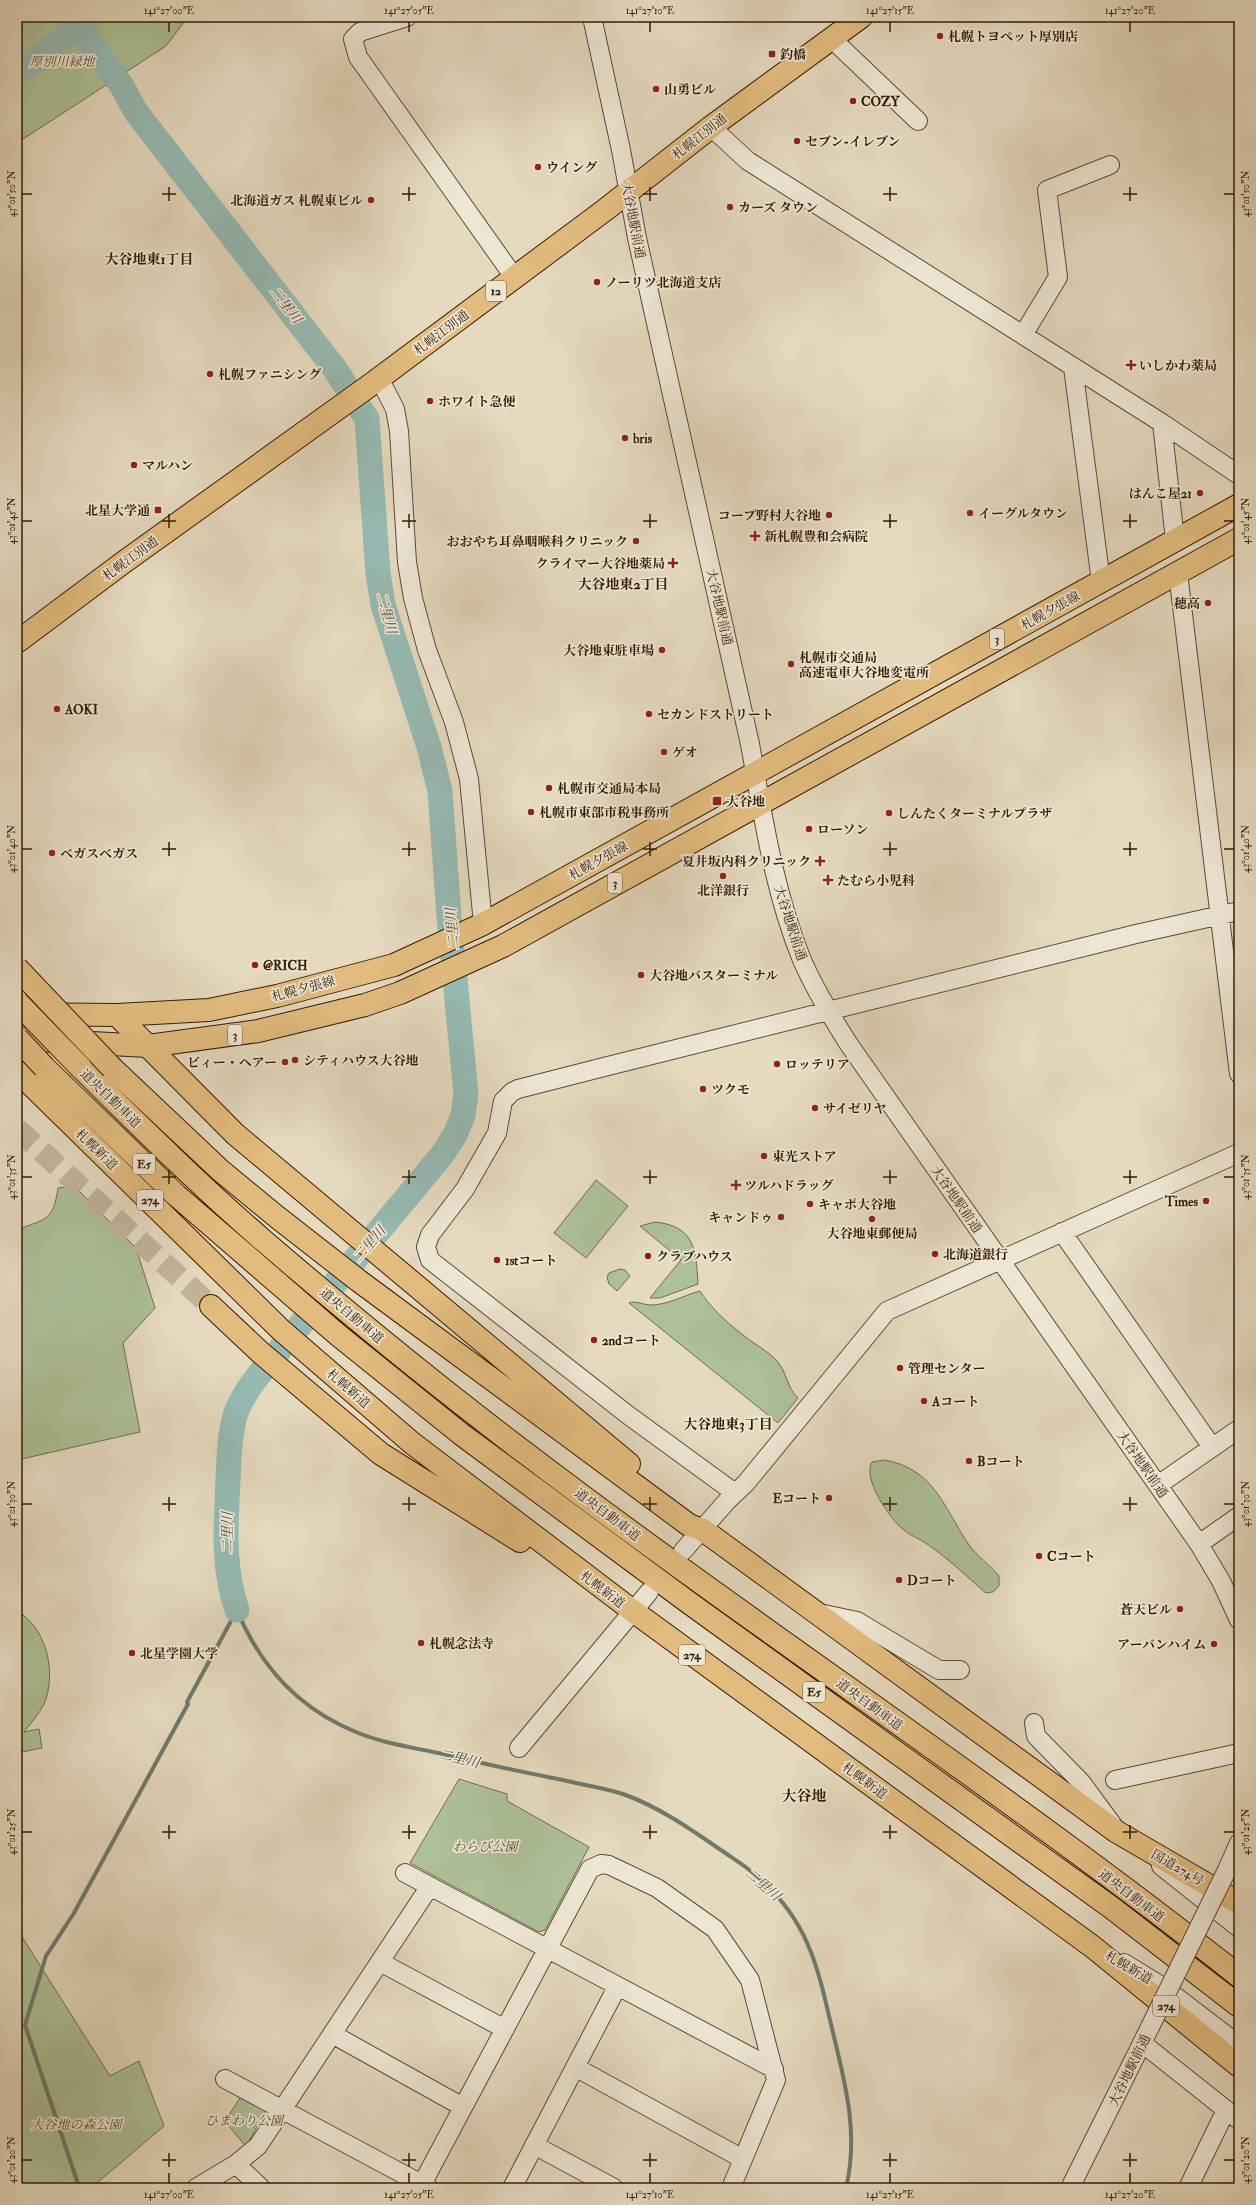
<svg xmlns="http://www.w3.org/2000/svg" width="1256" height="2205" viewBox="0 0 1256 2205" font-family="'IM FELL Double Pica','Noto Serif JP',serif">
<rect width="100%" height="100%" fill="#e5d9be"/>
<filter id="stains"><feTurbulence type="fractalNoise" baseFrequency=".005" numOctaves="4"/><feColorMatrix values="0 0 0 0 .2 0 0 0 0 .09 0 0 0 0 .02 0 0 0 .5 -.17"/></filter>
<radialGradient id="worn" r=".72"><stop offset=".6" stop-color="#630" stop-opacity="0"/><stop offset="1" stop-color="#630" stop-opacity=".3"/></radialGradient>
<!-- green -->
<path fill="#adc097" stroke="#706e4e" d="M 17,17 L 188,17 L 166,46 L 17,143 Z
M 596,1180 L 628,1206 L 586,1258 L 554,1233 Z
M 74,1186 L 136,1248 L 155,1308 L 123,1343 L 140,1432 L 17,1460 L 17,1230 C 46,1218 53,1222 58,1188 Z
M 655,1222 C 695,1226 696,1250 698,1284 L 660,1298 L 650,1298 L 681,1260 L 640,1226 Z
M 620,1269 L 625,1270 L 630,1276 L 617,1291 L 609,1284 L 607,1277 L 609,1273 Z
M 700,1291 C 711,1308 726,1322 743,1335 C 754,1344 767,1350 777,1361 C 787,1372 787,1388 798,1398 L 778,1423 L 629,1303 C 636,1300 643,1305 651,1305 C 668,1305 684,1295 700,1291 Z
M 884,1460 C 934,1468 944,1508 969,1545 C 977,1556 990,1565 999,1576 L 999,1586 L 993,1592 L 986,1593 C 967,1577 948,1558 927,1544 C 920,1539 911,1536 904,1530 C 890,1520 862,1478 872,1462 Z
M 17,1611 C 47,1628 57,1673 44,1704 C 39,1714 31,1723 24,1732 L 39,1729 L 42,1748 L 17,1753 Z
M 459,1779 L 507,1794 L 507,1801 L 589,1847 L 545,1930 L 539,1932 L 410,1863 Z
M 17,1929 L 110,2076 L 139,2061 L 164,2126 L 91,2188 L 17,2188 Z
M 242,2095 L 267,2108 L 246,2147 L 225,2121 Z"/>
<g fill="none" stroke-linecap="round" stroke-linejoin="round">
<!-- stream -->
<path stroke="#6f7a6d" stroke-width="4" d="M 237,1610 C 260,1666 299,1709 356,1732 C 382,1743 410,1747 438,1753 C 480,1763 522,1772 563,1780 C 583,1785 604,1788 623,1794 C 657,1806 689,1828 718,1848 C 732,1858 748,1867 760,1879 C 806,1920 817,1963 830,2020 C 843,2076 860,2130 846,2188
M 79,2187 L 25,2025 L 46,1956 L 74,1913 L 188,1704 L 187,1702 L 237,1610"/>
<!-- river -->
<path stroke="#96bab3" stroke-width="25" d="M 84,22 L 86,37 L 122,86 L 136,112 L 335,369 L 367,419 L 378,573 L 383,605 L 429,747 L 440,791 L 449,917 L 466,1094 L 463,1115 L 455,1135 L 442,1155 L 257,1377 C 248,1389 239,1402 235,1416 C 229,1437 229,1459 228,1480 C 226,1526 222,1565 237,1610
M 17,72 L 35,61 L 89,17"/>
<!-- highway-tunnel -->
<path stroke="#c2b399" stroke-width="22" stroke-dasharray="22 11" stroke-linecap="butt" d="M 17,1129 L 211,1306"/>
<defs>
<path id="minor" d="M 407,17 L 360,32 L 353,39 L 358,57 L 514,277
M 592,17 L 621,150 L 637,238 L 750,744 C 763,816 774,892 802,960 C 815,990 831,1016 848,1043 L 1199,1544 L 1221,1581 L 1239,1620
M 832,39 L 918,121
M 711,127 L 748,161 L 1162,423 L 1239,475
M 1023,335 L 1058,277 L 1047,190 L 1110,165
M 1073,367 L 1101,582
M 379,378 L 395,409 L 399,431 L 407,562 L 413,598 L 427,650 L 454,722 L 469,779 L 483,924
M 1162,423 L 1175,540
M 1178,573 L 1239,1074
M 1062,1232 L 1212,1447
M 1158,1485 L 1239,1429
M 735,1493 L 628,1415 L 430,1260 L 426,1247 L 430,1235 L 465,1189 L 497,1133 L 503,1101 L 512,1092 L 518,1089 L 604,1067 L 1136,934 L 1239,911
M 1199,1544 L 1239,1516
M 683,1551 L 727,1501 L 746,1483 L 887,1311 L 1239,1153
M 819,1613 L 857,1621 L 939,1670 L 960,1670
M 1034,1723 L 1036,1736 L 1081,1782 L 1112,1824
M 519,1748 L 649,1592
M 1115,1780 L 1239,1753
M 1161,1866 L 1239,1928
M 1227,1870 L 1239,1843
M 405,1873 L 774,2069
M 380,1962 L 505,2029
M 1124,1963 L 1163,1987 L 1239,2045
M 332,2034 L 463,2107
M 1142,2043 L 1239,2120
M 575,2067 L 743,2159
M 225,2079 L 429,2188
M 534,2145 L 614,2188
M 236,2164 L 261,2188
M 196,2188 L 236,2164 L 258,2146 L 430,1886
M 420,2188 L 590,1869 L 601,1864 L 609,1865 L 657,1888 L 715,1929 L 750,1980 L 776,2080 L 731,2188
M 512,2188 L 617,1987
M 1070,2188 L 1150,2027
M 1188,2188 L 1226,2110"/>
<path id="major" d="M 17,1014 L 117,1015 L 209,1010 L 277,996 L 394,965 L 483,924 L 1239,505
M 17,1039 L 148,1046 L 258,1031 L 365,1005 L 400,993 L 503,946 L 1239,539"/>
<path id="highway" d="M 17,642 L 124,562 L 369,386 L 605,210 L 711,127 L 861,17
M 117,1015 L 235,1134 L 629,1464
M 44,1067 L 176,1195 L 338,1335 L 461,1434 L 688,1602 L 1112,1908 L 1239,2006
M 81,1068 C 141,1127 200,1186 264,1241 C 350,1315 438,1387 528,1455 C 762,1633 1009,1794 1239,1976
M 112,1068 L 220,1170 L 277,1217 L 359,1281 L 689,1525 L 703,1530 L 714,1538 L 1117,1832 L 1239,1903
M 17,1071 L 281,1330 L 412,1443 L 633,1611 L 1093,1947 L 1239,2066
M 211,1306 L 261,1353 L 381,1454 L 520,1541"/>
</defs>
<!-- minor casing -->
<use href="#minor" stroke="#604a32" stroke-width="20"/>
<!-- major casing -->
<use href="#major" stroke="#341b04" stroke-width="24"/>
<!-- highway casing -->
<use href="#highway" stroke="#341b04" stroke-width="24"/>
<!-- minor -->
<use href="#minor" stroke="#eee6d5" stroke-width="18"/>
<!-- major -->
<use href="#major" stroke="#e2bc7f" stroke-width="22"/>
<!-- highway -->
<use href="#highway" stroke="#e2bc7f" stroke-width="22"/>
<defs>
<path id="minor-bridge" d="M 1150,2027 L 1227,1870"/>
<path id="highway-bridge" d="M 17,968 L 112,1068
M 17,1002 L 81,1068
M 17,1038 L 44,1067"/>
</defs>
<!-- minor-bridge casing -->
<use href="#minor-bridge" stroke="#604a32" stroke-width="20" stroke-linecap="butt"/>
<!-- highway-bridge casing -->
<use href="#highway-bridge" stroke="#341b04" stroke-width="24" stroke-linecap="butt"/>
<!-- minor-bridge -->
<use href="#minor-bridge" stroke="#eee6d5" stroke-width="18"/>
<!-- highway-bridge -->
<use href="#highway-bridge" stroke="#e2bc7f" stroke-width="22"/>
</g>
<!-- ticks -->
<path fill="none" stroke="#341b04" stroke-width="1.5" d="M 169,22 L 169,32M 409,22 L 409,32M 650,22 L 650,32M 890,22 L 890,32M 1130,22 L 1130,32M 169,187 L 169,201M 409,187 L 409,201M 650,187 L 650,201M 890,187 L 890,201M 1130,187 L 1130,201M 22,194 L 32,194M 162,194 L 176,194M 402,194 L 416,194M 643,194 L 657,194M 883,194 L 897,194M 1123,194 L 1137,194M 1224,194 L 1234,194M 169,514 L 169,528M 409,514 L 409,528M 650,514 L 650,528M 890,514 L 890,528M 1130,514 L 1130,528M 22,521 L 32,521M 162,521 L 176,521M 402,521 L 416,521M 643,521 L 657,521M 883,521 L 897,521M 1123,521 L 1137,521M 1224,521 L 1234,521M 169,842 L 169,856M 409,842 L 409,856M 650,842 L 650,856M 890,842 L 890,856M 1130,842 L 1130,856M 22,849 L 32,849M 162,849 L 176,849M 402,849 L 416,849M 643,849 L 657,849M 883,849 L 897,849M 1123,849 L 1137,849M 1224,849 L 1234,849M 169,1170 L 169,1184M 409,1170 L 409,1184M 650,1170 L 650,1184M 890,1170 L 890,1184M 1130,1170 L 1130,1184M 22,1177 L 32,1177M 162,1177 L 176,1177M 402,1177 L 416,1177M 643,1177 L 657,1177M 883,1177 L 897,1177M 1123,1177 L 1137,1177M 1224,1177 L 1234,1177M 169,1497 L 169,1511M 409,1497 L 409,1511M 650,1497 L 650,1511M 890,1497 L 890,1511M 1130,1497 L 1130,1511M 22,1504 L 32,1504M 162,1504 L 176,1504M 402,1504 L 416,1504M 643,1504 L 657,1504M 883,1504 L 897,1504M 1123,1504 L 1137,1504M 1224,1504 L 1234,1504M 169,1825 L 169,1839M 409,1825 L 409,1839M 650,1825 L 650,1839M 890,1825 L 890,1839M 1130,1825 L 1130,1839M 22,1832 L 32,1832M 162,1832 L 176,1832M 402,1832 L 416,1832M 643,1832 L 657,1832M 883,1832 L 897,1832M 1123,1832 L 1137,1832M 1224,1832 L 1234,1832M 169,2153 L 169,2167M 409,2153 L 409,2167M 650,2153 L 650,2167M 890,2153 L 890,2167M 1130,2153 L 1130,2167M 22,2160 L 32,2160M 162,2160 L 176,2160M 402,2160 L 416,2160M 643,2160 L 657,2160M 883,2160 L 897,2160M 1123,2160 L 1137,2160M 1224,2160 L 1234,2160M 169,2173 L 169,2183M 409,2173 L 409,2183M 650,2173 L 650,2183M 890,2173 L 890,2183M 1130,2173 L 1130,2183"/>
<!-- markers -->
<g fill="#8f2418" stroke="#eee6d5" stroke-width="1.5">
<circle cx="940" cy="36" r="4"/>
<rect x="768" y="50" width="8" height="8" rx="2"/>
<circle cx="656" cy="89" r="4"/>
<circle cx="853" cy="101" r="4"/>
<circle cx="797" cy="141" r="4"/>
<circle cx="538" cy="167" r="4"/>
<circle cx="371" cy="200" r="4"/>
<circle cx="730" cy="207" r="4"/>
<circle cx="597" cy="282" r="4"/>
<path d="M1129 359h4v4h4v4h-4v4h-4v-4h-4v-4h4z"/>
<circle cx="210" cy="374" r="4"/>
<circle cx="430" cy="401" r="4"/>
<circle cx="625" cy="438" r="4"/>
<circle cx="134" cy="465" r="4"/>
<circle cx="1200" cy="493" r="4"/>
<rect x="154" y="506" width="8" height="8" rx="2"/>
<circle cx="970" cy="513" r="4"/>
<circle cx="829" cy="515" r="4"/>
<path d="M753 530h4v4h4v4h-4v4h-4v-4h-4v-4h4z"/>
<circle cx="636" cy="541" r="4"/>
<path d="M671 557h4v4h4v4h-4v4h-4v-4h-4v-4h4z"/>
<circle cx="1208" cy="603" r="4"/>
<circle cx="662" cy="650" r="4"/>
<circle cx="791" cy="664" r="4"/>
<circle cx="57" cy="709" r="4"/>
<circle cx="649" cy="714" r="4"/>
<circle cx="664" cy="752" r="4"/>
<circle cx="549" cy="788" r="4"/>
<rect x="712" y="796" width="10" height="10" rx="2"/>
<circle cx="531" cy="812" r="4"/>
<circle cx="889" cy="813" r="4"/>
<circle cx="809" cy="829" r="4"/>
<circle cx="52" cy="853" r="4"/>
<path d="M818 855h4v4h4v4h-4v4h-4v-4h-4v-4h4z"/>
<circle cx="723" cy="876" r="4"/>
<path d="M826 874h4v4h4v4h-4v4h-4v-4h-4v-4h4z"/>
<circle cx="255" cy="965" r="4"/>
<circle cx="641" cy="975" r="4"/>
<circle cx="295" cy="1060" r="4"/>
<circle cx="285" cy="1062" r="4"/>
<circle cx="777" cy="1064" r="4"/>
<circle cx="703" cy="1089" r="4"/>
<circle cx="815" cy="1108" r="4"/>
<circle cx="764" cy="1156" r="4"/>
<path d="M734 1179h4v4h4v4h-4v4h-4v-4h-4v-4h4z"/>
<circle cx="1206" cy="1201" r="4"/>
<circle cx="810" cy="1204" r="4"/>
<circle cx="781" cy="1217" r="4"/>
<circle cx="872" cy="1219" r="4"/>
<circle cx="935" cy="1254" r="4"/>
<circle cx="648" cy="1256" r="4"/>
<circle cx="497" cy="1260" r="4"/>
<circle cx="594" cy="1340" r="4"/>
<circle cx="900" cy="1368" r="4"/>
<circle cx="924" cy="1401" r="4"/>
<circle cx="969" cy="1461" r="4"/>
<circle cx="829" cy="1498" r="4"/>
<circle cx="1039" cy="1556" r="4"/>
<circle cx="899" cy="1580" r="4"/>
<circle cx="1180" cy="1609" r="4"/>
<circle cx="421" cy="1643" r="4"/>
<circle cx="1214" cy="1644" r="4"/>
<circle cx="132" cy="1653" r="4"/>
</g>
<g text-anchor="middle" stroke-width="3.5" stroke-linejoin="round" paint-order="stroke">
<!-- shield labels -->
<g fill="#eee6d5" stroke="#6c5843" stroke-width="1">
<rect x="486" y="281" width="20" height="20" rx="3"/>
<rect x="990" y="629" width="14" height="20" rx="3"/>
<rect x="608" y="873" width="14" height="20" rx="3"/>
<rect x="228" y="1025" width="14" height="20" rx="3"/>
<rect x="133" y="1154" width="22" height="20" rx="3"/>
<rect x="137" y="1190" width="26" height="20" rx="3"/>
<rect x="679" y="1645" width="26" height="20" rx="3"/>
<rect x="803" y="1682" width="22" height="20" rx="3"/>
<rect x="1153" y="1996" width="26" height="20" rx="3"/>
</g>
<g font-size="12" font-weight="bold" fill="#341b04">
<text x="496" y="295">12</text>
<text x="997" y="643">3</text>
<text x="615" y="887">3</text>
<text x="235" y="1039">3</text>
<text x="144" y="1168">E5</text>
<text x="150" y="1204">274</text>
<text x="692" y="1659">274</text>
<text x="814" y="1696">E5</text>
<text x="1166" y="2010">274</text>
</g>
<!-- poi labels -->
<g font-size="13" font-weight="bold" fill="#341b04" stroke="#eee6d5" text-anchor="start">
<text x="948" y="41">札幌トヨペット厚別店</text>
<text x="780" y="59">釣橋</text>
<text x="664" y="94">山勇ビル</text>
<text x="861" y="106">COZY</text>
<text x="805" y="146">セブン-イレブン</text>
<text x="546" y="172">ウイング</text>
<text x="363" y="205" text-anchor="end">北海道ガス 札幌東ビル</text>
<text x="738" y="212">カーズ タウン</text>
<text x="605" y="287">ノーリツ北海道支店</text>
<text x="1139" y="370">いしかわ薬局</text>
<text x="218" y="379">札幌ファニシング</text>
<text x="438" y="406">ホワイト急便</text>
<text x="633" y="443">bris</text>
<text x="142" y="470">マルハン</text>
<text x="1192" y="498" text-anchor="end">はんこ屋21</text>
<text x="150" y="515" text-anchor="end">北星大学通</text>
<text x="978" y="518">イーグルタウン</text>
<text x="821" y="520" text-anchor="end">コープ野村大谷地</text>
<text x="764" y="541">新札幌豊和会病院</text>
<text x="628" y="546" text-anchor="end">おおやち耳鼻咽喉科クリニック</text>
<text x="665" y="568" text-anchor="end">クライマー大谷地薬局</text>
<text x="1200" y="608" text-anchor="end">穂高</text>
<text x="654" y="655" text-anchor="end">大谷地東駐車場</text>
<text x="799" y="662">札幌市交通局<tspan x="799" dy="15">高速電車大谷地変電所</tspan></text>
<text x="65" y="714">AOKI</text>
<text x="657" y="719">セカンドストリート</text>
<text x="672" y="757">ゲオ</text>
<text x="557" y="793">札幌市交通局本局</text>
<text x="726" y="806">大谷地</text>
<text x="539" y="817">札幌市東部市税事務所</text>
<text x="897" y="818">しんたくターミナルプラザ</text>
<text x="817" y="834">ローソン</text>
<text x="60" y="858">ベガスベガス</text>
<text x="811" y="866" text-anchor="end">夏井坂内科クリニック</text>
<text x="837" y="885">たむら小児科</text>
<text x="723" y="895" text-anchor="middle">北洋銀行</text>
<text x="263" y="970">@RICH</text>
<text x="649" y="980">大谷地バスターミナル</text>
<text x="303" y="1065">シティハウス大谷地</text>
<text x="277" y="1067" text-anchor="end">ビィー・ヘアー</text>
<text x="785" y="1069">ロッテリア</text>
<text x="711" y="1094">ツクモ</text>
<text x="823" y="1113">サイゼリヤ</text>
<text x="772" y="1161">東光ストア</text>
<text x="744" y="1190">ツルハドラッグ</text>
<text x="1198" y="1206" text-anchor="end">Times</text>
<text x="818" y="1209">キャポ大谷地</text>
<text x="773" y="1222" text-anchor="end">キャンドゥ</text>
<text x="872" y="1238" text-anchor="middle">大谷地東郵便局</text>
<text x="943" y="1259">北海道銀行</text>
<text x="656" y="1261">クラブハウス</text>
<text x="505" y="1265">1stコート</text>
<text x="602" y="1345">2ndコート</text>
<text x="908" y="1373">管理センター</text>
<text x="932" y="1406">Aコート</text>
<text x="977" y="1466">Bコート</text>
<text x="821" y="1503" text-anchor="end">Eコート</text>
<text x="1047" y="1561">Cコート</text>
<text x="907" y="1585">Dコート</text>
<text x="1172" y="1614" text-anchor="end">蒼天ビル</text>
<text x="429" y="1648">札幌念法寺</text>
<text x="1206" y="1649" text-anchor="end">アーバンハイム</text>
<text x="140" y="1658">北星学園大学</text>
</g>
<!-- park labels -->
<g font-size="13" font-style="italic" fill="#584d30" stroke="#eee6d5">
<text x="62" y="66">厚別川緑地</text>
<text x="485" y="1851">わらび公園</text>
<text x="244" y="2125">ひまわり公園</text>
<text x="76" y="2129">大谷地の森公園</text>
</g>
<!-- street labels -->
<g font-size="13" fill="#341b04" stroke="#eee6d5">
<text transform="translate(699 136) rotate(-38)" y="5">札幌江別通</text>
<text transform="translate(634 220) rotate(79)" y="5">大谷地駅前通</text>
<text transform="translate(441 332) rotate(-37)" y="5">札幌江別通</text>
<text transform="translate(130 558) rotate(-36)" y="5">札幌江別通</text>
<text transform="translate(720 607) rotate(77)" y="5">大谷地駅前通</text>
<text transform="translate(1050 610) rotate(-29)" y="5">札幌夕張線</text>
<text transform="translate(598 860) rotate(-29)" y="5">札幌夕張線</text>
<text transform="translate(791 923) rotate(72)" y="5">大谷地駅前通</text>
<text transform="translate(303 988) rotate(-15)" y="5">札幌夕張線</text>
<text transform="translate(111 1098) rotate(44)" y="5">道央自動車道</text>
<text transform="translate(97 1149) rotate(44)" y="5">札幌新道</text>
<text transform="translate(957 1199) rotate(55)" y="5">大谷地駅前通</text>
<text transform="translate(352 1315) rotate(40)" y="5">道央自動車道</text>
<text transform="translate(349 1388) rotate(41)" y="5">札幌新道</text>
<text transform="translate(1143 1464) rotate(55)" y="5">大谷地駅前通</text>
<text transform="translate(608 1514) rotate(37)" y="5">道央自動車道</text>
<text transform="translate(603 1589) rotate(37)" y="5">札幌新道</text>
<text transform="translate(870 1704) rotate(36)" y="5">道央自動車道</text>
<text transform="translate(865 1780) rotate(36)" y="5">札幌新道</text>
<text transform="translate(1178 1867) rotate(30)" y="5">国道274号</text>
<text transform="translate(1132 1895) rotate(37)" y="5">道央自動車道</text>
<text transform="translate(1129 1967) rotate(30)" y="5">札幌新道</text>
<text transform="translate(1129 2070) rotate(-64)" y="5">大谷地駅前通</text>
</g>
<!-- neighbourhood labels -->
<g font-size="14" font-weight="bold" fill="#341b04" stroke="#eee6d5">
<text x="149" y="264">大谷地東1丁目</text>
<text x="623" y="589">大谷地東2丁目</text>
<text x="728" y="1429">大谷地東3丁目</text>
</g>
<!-- water labels -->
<g font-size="14" font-style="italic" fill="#514b39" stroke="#eee6d5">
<text transform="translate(286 305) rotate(52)" y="5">二里川</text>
<text transform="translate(387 613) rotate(75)" y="5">二里川</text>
<text transform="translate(452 929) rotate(-95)" y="5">二里川</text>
<text transform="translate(369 1244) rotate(-50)" y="5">二里川</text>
<text transform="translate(227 1533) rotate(-90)" y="5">二里川</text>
<text transform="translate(459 1758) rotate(13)" y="5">二里川</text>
<text transform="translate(763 1884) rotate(41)" y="5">二里川</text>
</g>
<!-- quarter labels -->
<g font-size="15" font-weight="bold" fill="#341b04" stroke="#eee6d5">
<text x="804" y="1801">大谷地</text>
</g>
</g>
<!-- margin -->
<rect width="1256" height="2205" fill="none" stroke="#e5d9be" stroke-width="44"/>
<rect x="22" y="22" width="1212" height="2161" fill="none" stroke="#341b04" stroke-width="1.5"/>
<g font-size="10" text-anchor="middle" fill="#341b04">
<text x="169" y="14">141°27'00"E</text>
<text x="409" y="14">141°27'05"E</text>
<text x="650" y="14">141°27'10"E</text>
<text x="890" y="14">141°27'15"E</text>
<text x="1130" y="14">141°27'20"E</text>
<text transform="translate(11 194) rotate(-90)" y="4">43°01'50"N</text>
<text transform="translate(1245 194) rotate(-90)" y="4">43°01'50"N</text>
<text transform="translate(11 521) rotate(-90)" y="4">43°01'45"N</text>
<text transform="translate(1245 521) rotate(-90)" y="4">43°01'45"N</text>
<text transform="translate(11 849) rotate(-90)" y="4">43°01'40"N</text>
<text transform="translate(1245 849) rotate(-90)" y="4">43°01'40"N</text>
<text transform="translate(11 1177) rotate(-90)" y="4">43°01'35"N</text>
<text transform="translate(1245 1177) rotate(-90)" y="4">43°01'35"N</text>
<text transform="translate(11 1504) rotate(-90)" y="4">43°01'30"N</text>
<text transform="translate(1245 1504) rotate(-90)" y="4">43°01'30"N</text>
<text transform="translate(11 1832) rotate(-90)" y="4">43°01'25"N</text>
<text transform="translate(1245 1832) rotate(-90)" y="4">43°01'25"N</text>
<text transform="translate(11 2160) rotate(-90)" y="4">43°01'20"N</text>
<text transform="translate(1245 2160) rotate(-90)" y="4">43°01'20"N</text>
<text x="169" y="2198">141°27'00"E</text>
<text x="409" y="2198">141°27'05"E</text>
<text x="650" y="2198">141°27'10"E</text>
<text x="890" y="2198">141°27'15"E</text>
<text x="1130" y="2198">141°27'20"E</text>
</g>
<rect width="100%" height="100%" filter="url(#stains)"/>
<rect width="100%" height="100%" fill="url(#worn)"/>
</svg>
